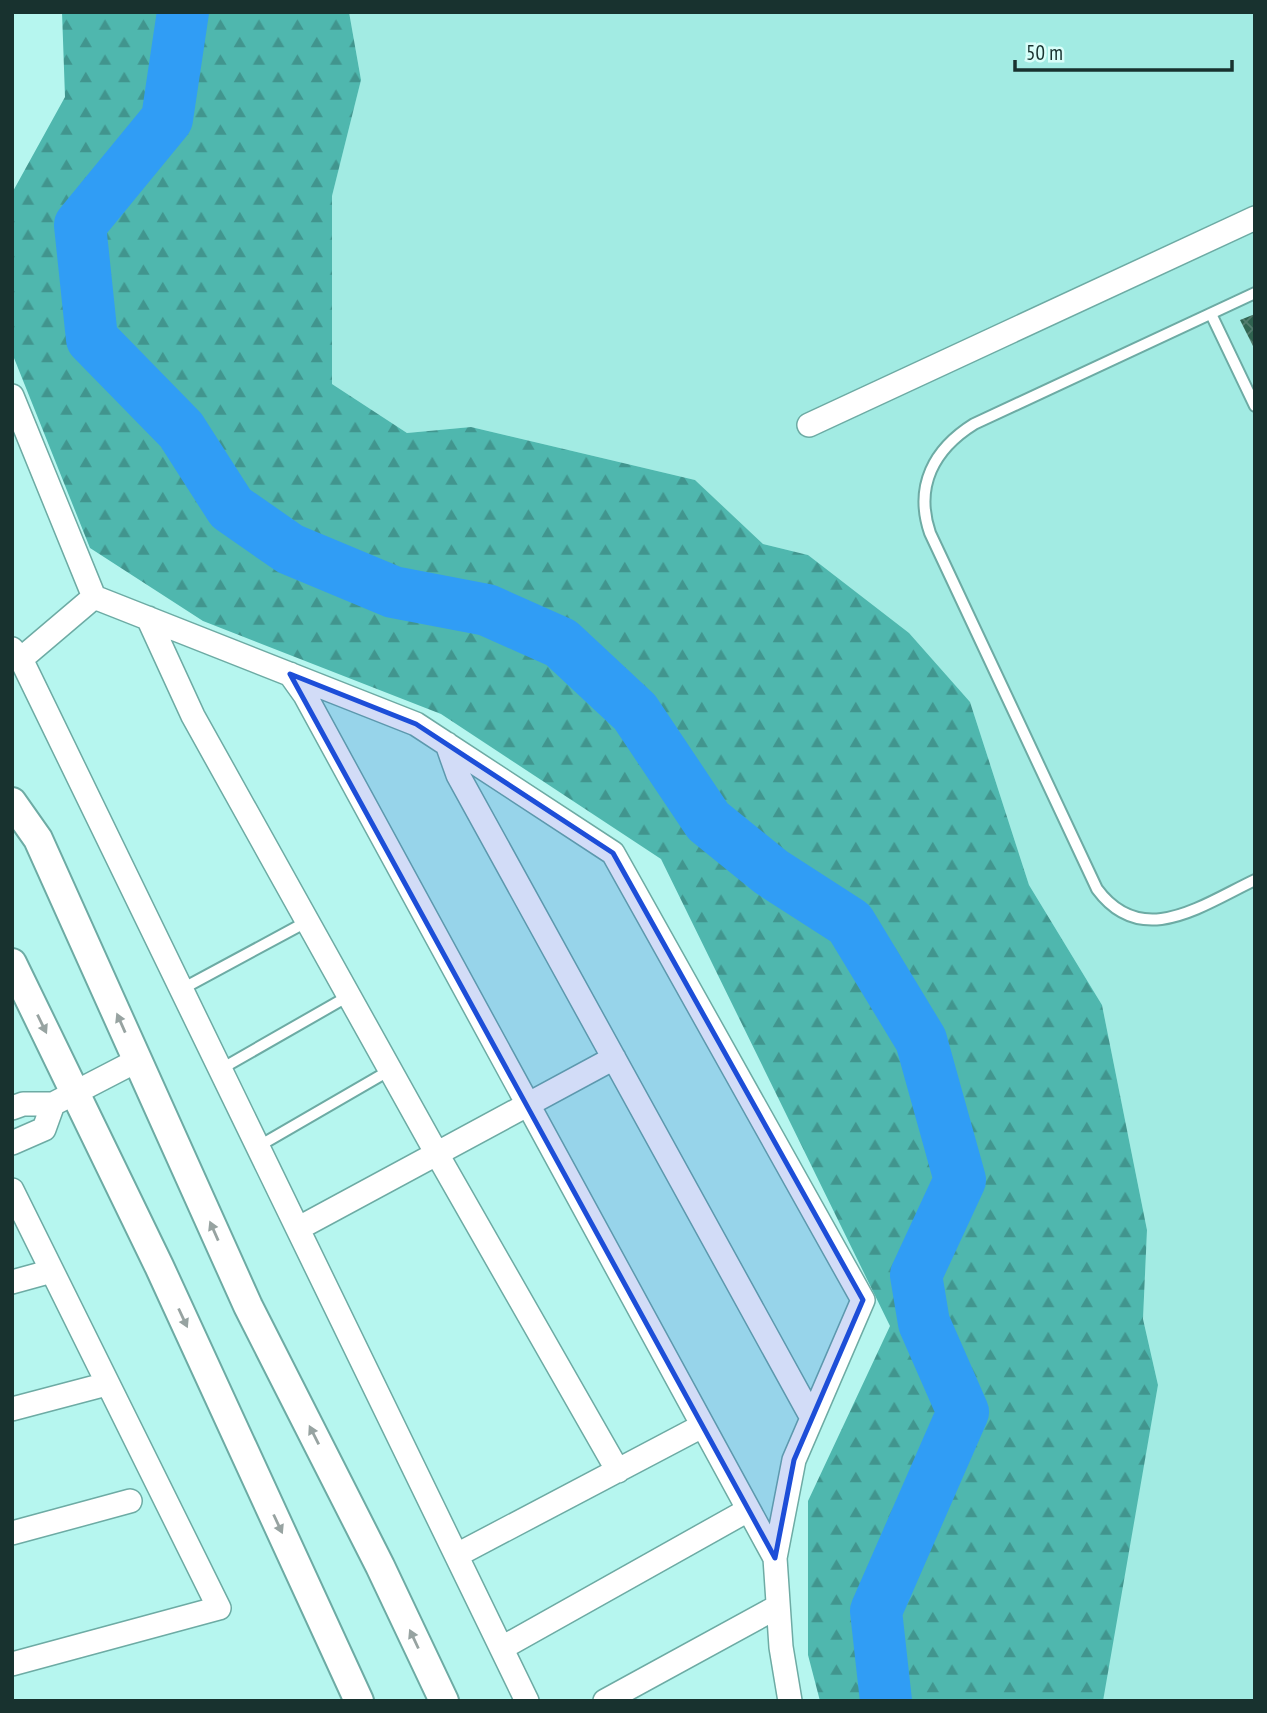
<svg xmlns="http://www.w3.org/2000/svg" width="1267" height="1713" viewBox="0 0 1267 1713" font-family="'PT Sans Narrow',sans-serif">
<defs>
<pattern id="forest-firs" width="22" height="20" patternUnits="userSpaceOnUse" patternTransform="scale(1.75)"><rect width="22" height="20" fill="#4fb7ae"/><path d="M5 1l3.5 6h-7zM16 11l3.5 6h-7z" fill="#41958e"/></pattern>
<pattern id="building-cross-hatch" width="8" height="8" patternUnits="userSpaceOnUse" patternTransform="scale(1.75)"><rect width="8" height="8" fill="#316552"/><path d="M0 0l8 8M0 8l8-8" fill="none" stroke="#537c6e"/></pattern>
</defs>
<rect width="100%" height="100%" fill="#b6f6ef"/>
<!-- built -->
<path fill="#a2ebe3" d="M 349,12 L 1255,12 L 1255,1701 L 1102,1700 L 1158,1385 L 1143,1319 L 1147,1230 L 1102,1005 L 1029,885 L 970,702 L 808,555 L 763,544 L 695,480 L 471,427 L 407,433 L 332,384 L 332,196 L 361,80 Z"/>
<!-- forest -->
<path fill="url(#forest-firs)" d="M 62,12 L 349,12 L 361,80 L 332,196 L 332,384 L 407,433 L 471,427 L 695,480 L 763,544 L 808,555 L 909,633 L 970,702 L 1029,885 L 1102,1005 L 1147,1230 L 1143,1319 L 1158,1385 L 1103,1701 L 820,1701 L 808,1655 L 808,1501 L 890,1326 L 661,859 L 441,714 L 203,621 L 90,548 L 12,353 L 12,193 L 65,97 Z"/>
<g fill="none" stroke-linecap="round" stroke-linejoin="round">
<!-- river -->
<path stroke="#309df5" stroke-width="52" d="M 183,12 L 167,119 L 80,225 L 92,339 L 181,430 L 231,508 L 290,549 L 393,592 L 487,610 L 561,643 L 635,712 L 708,821 L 771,872 L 850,923 L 921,1040 L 960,1180 L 916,1275 L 924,1323 L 963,1412 L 876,1611 L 886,1701"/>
</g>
<!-- building -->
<path fill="url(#building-cross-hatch)" d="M 1255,314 L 1255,350 L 1240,320 Z"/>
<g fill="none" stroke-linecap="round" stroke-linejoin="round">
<defs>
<path id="service" d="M 1255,293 L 974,424 C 934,449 914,486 930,533 L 1097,889 C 1142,950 1202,905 1255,880
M 1211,314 L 1255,406
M 182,989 L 308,921
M 221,1069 L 345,998
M 259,1146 L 385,1073"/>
<path id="minor" d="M 12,396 L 94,597 L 416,724 L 613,853 L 863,1300 L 794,1460 L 775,1558 L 781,1647 L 790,1701
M 809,425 L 1255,218
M 148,618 L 193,716 L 437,1154 L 618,1471
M 12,649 L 21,659 L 527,1701
M 21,659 L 94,597
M 290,674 L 305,695 L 775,1558
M 447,744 L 458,775 L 812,1418
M 12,1108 L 23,1104 L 53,1104 L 138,1060
M 12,1143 L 44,1129 L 53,1104
M 12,1190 L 219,1608 L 12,1664
M 299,1228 L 614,1058
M 12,1282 L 52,1271
M 12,1409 L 103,1385
M 12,1533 L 130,1501
M 457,1555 L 702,1426
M 502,1648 L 748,1510
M 605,1701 L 777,1607"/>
<path id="tertiary" d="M 12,802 L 38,839 L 248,1306 L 380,1566 L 444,1701
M 12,963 L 159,1266 L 359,1701"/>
</defs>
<!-- service casing -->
<use href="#service" stroke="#6daba4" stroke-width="14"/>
<!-- minor casing -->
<use href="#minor" stroke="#6daba4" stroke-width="26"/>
<!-- tertiary casing -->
<use href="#tertiary" stroke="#6daba4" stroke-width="32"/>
<!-- service -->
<use href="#service" stroke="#fff" stroke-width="10"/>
<!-- minor -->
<use href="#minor" stroke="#fff" stroke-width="23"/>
<!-- tertiary -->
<use href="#tertiary" stroke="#fff" stroke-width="28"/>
</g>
<!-- one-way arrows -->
<defs><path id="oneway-solid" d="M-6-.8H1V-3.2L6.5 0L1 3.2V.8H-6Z" transform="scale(1.75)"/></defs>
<g fill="#97a3a1">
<use href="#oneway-solid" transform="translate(121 1023) rotate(-114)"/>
<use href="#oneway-solid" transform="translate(42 1024) rotate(64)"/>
<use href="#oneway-solid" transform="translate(214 1231) rotate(-114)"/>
<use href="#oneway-solid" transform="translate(183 1318) rotate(65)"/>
<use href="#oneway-solid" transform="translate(314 1435) rotate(-117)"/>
<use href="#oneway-solid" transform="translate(278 1524) rotate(65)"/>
<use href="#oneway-solid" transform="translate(414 1639) rotate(-115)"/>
</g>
<!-- marked area -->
<path fill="#1d4ed8" fill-opacity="0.2" stroke="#1d4ed8" stroke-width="5" stroke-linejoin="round" d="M 290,674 L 416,724 L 613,853 L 863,1300 L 794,1460 L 775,1558 Z"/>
<!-- border -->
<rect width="1267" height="1713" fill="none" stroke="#18322f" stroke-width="28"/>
<!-- scale -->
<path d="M1015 60v10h217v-10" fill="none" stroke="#18322f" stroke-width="3.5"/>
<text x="1026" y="60" font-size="21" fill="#18322f" stroke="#d9fef9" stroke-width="5" paint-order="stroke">50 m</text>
</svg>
